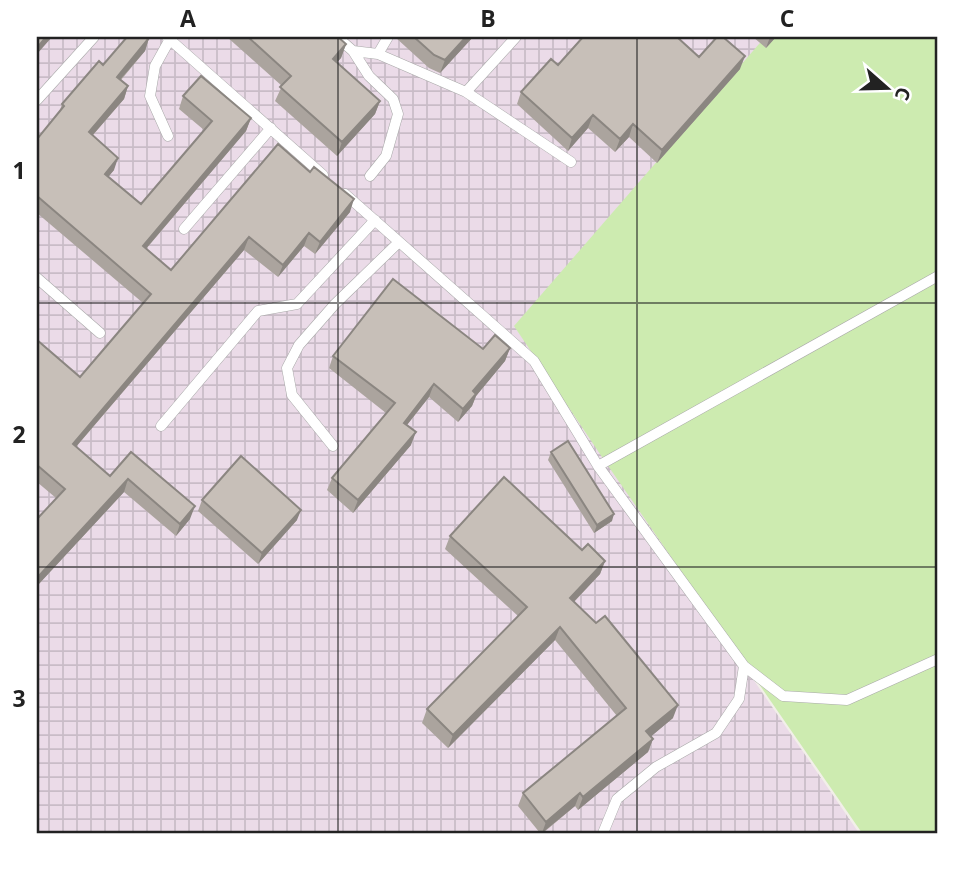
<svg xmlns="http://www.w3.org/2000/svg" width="975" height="870" viewBox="0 0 975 870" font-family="'Open Sans',sans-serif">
<defs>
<pattern id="industrial-grid" width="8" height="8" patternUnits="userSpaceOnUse" patternTransform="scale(1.75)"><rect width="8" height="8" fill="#ebdbe8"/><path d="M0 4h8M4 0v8" fill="none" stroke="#c9bcc7"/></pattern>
</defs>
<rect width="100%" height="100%" fill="#f2efe9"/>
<!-- industrial -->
<path fill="url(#industrial-grid)" d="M 37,37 L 765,37 L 744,666 L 859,833 L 37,833 Z"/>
<!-- garden -->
<path fill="#cdebb0" d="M 765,37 L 938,37 L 938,833 L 862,833 L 604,460 L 514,326 Z"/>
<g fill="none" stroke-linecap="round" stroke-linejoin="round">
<defs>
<path id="lane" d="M 167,37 L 323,175
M 337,37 L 353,51 L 369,76 L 393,99 L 398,114 L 386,156 L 370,176
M 353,51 L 378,54 L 466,92 L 571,162
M 378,54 L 388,37
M 466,92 L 516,37
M 37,100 L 94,37
M 168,136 L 150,96 L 155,66 L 170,39
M 345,194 L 534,361 L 598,466 L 744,666 L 739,699 L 716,733 L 656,767 L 617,799 L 603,833
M 184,229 L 271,128
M 37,278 L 100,333
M 161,426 L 258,311 L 297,304 L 375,220
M 333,446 L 292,395 L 287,368 L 299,345 L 335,304 L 399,242
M 598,466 L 938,276
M 744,666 L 783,696 L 847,700 L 938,659"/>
</defs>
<!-- lane casing -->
<use href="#lane" stroke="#a9a9a9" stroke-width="11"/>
<!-- lane -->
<use href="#lane" stroke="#fff" stroke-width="10"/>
</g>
<!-- wall -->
<path fill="#aba49e" d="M 227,37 L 338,37 L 346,44 L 341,58 L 337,62 L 380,101 L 375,114 L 337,156 L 275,101 L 282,86 Z
M 395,37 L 473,37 L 440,73 L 429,68 Z
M 580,37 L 677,37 L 699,57 L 740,69 L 657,163 L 629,137 L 615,152 L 588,128 L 568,151 L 517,104 L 521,92 L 558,65 L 582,38 Z
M 753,37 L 776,37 L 766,48 Z
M 149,38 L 145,51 L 121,80 L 128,86 L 124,99 L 93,135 L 114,170 L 108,177 L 141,204 L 204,130 L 179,109 L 183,96 L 251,118 L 246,131 L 146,249 L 171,270 L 278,144 L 350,212 L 315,254 L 304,246 L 278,277 L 244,250 L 76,447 L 110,476 L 131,452 L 190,519 L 176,536 L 124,492 L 37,586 L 37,519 L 56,498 L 37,482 L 37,340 L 80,377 L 143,303 L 37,213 L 37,139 L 59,113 L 62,104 Z
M 510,348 L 505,361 L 476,396 L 472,406 L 458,422 L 429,397 L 407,425 L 411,445 L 353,513 L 327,490 L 332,478 L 386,413 L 329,368 L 333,356 Z
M 551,452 L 612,521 L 594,533 L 548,460 Z
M 202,500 L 297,520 L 258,564 L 198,511 Z
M 450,536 L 582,550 L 605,561 L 600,574 L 574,602 L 673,718 L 651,736 L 653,739 L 648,752 L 578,810 L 575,806 L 543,833 L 540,833 L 518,806 L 523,793 L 617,716 L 555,640 L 448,748 L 422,723 L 427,709 L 518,616 L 445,549 Z"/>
<!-- shaded-wall -->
<path fill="#8b8681" d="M 46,37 L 52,37 L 37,54 L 37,48 Z
M 466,37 L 473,37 L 440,73 L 445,60 Z
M 770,37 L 776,37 L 766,48 Z
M 149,38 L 145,51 L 112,89 L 117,77 Z
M 346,44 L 341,58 L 328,72 L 333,59 Z
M 745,56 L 740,69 L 657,163 L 662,150 Z
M 128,86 L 124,99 L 84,145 L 89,132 Z
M 380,101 L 375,114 L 337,156 L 342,142 Z
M 593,115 L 588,128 L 568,151 L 572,138 Z
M 251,118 L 246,131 L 138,258 L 143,246 Z
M 633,124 L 629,137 L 615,152 L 620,139 Z
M 118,158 L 114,170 L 100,187 L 105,174 Z
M 354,199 L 350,212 L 315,254 L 320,242 Z
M 309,233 L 304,246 L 278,277 L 283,265 Z
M 249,237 L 244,250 L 68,456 L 73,444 Z
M 510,348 L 505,361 L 476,396 L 472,406 L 458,422 L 463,409 L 473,391 Z
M 434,384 L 429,397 L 399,435 L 404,423 Z
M 416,432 L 411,445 L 353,513 L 358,500 Z
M 128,479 L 124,492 L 37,586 L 37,578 Z
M 195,506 L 190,519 L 176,536 L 180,524 Z
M 301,510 L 297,520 L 258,564 L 262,553 Z
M 614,514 L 612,521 L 594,533 L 597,525 Z
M 605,561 L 600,574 L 565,611 L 570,598 Z
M 560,627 L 555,640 L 448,748 L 453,735 Z
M 678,705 L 673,718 L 642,744 L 646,731 Z
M 653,739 L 648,752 L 578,810 L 583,797 Z
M 580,793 L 575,806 L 542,833 L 546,822 Z"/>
<!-- building -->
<path fill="#c7bfb8" stroke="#8b8681" stroke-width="2" d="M 37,37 L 46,37 L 37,48 Z
M 127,37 L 148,37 L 149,38 L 117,77 L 128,86 L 89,132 L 118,158 L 105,174 L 141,204 L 212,121 L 183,96 L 201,76 L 251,118 L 143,246 L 171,270 L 278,144 L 310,172 L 314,167 L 354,199 L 320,242 L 309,233 L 283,265 L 249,237 L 73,444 L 110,476 L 131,452 L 195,506 L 180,524 L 128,479 L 37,578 L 37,519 L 65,489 L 37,465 L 37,340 L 80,377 L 151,294 L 37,196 L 37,139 L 64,106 L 62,104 L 99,61 L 103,65 Z
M 248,37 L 338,37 L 346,44 L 333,59 L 380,101 L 342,142 L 280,87 L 291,76 Z
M 414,37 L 466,37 L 445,60 L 434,55 Z
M 583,37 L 677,37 L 699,57 L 717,37 L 723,37 L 745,56 L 662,150 L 633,124 L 620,139 L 593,115 L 572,138 L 521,92 L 551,59 L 558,65 Z
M 393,279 L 483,349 L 495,335 L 510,348 L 473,391 L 476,394 L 463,409 L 434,384 L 404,423 L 416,432 L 358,500 L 332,478 L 395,403 L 333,356 Z
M 568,441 L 614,514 L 597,525 L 551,452 Z
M 241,456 L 301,510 L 262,553 L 202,500 Z
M 504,477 L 582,550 L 588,544 L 605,561 L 570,598 L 596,623 L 605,616 L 678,705 L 646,731 L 653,739 L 583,797 L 580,793 L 546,822 L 523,793 L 626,708 L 560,627 L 453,735 L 427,709 L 527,607 L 450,536 Z"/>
<!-- grid -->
<path fill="none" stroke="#222" stroke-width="2" stroke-opacity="0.55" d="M 338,37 L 338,833M 637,37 L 637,833M 37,303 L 938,303M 37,567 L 938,567"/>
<!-- border -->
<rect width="975" height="870" fill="none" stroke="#ffffff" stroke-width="77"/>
<!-- north arrow -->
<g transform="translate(887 88) rotate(110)" stroke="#ffffff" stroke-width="5" paint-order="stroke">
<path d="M0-5L12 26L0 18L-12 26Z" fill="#222222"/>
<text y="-10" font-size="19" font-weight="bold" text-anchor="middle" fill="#222222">С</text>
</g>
<rect x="38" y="38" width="898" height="794" fill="none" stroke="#222" stroke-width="2.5"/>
<g font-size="23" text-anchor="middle" font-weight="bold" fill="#222">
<text x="188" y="27">A</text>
<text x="488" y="27">B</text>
<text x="787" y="27">C</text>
<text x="19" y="179">1</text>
<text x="19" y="443">2</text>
<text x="19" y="707">3</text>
</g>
</svg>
